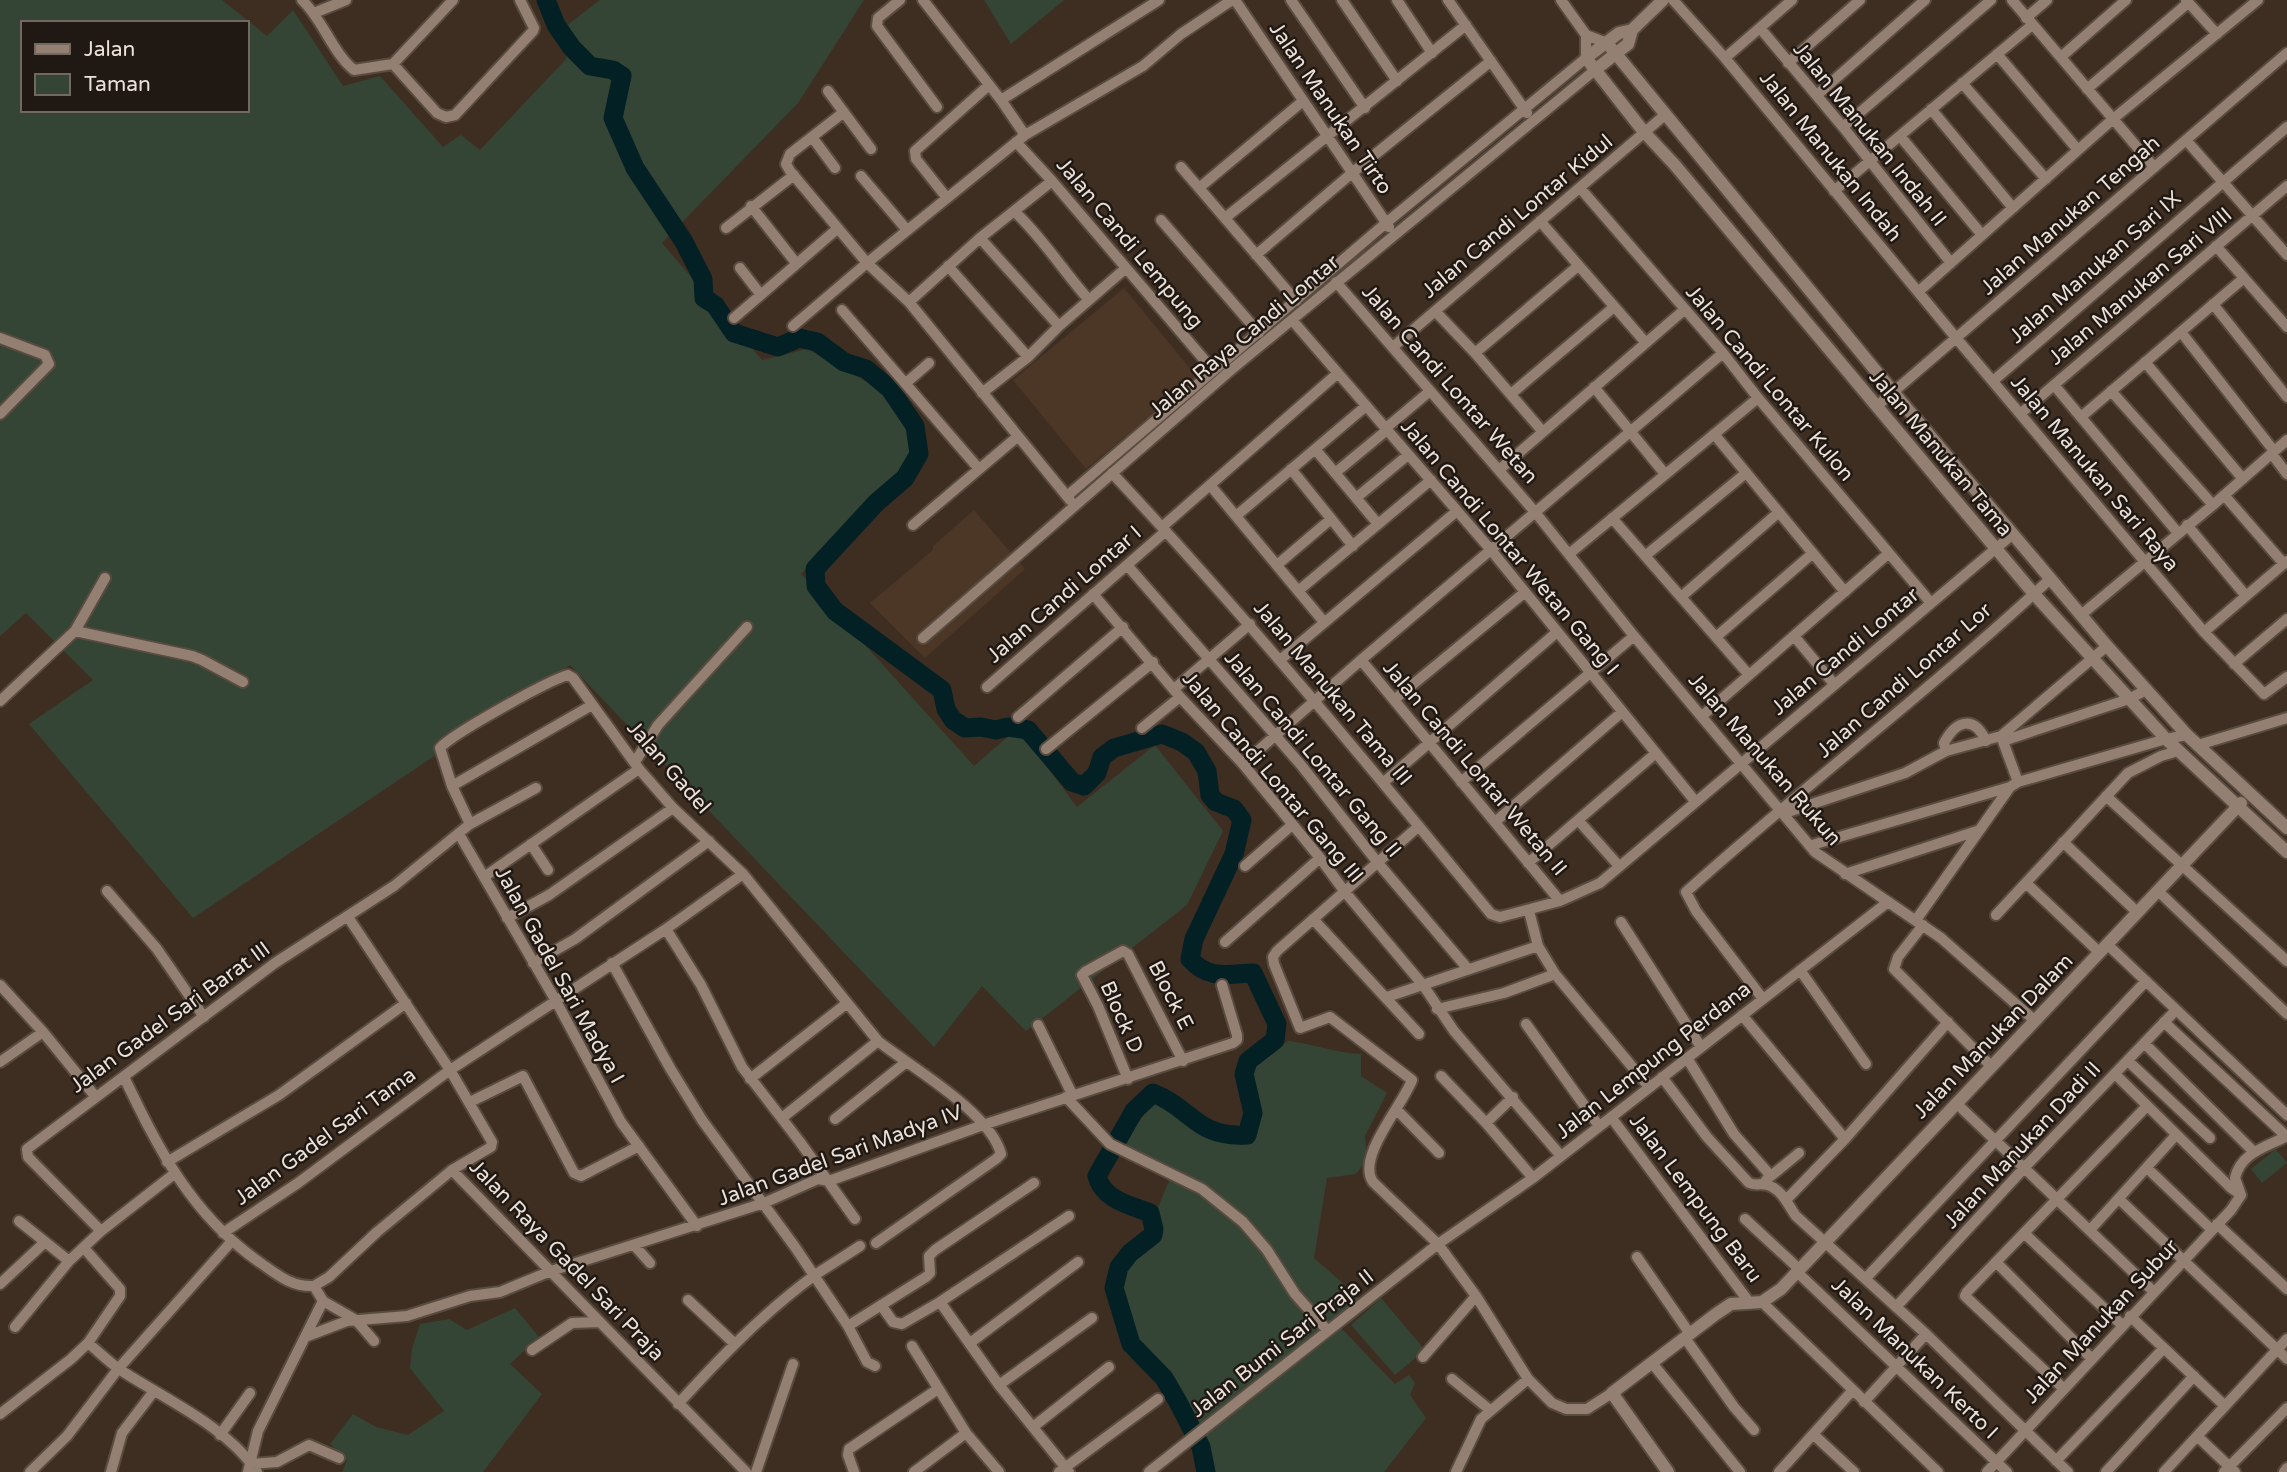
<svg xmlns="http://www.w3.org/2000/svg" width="2287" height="1472" viewBox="0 0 2287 1472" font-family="'Varela Round',sans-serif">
<rect width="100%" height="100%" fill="#3e2e22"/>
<!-- built -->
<path fill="#4c3625" d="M 1124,288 L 1197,377 L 1086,469 L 1013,380 Z
M 974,510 L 1025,569 L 925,658 L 870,603 L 933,550 L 933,546 Z"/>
<!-- green -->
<path fill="#344535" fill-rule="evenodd" d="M 0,0 L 222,0 L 267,36 L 293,10 L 343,86 L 380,76 L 443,147 L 461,135 L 480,150 L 567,58 L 553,36 L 600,0 L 864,0 L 798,103 L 662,243 L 762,360 L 807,349 L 911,406 L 913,457 L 801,574 L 974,766 L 1018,728 L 1077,807 L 1155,745 L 1223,831 L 1187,905 L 1026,1031 L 982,986 L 934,1047 L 570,665 L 193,918 L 29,724 L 93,680 L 26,613 L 0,636 ZM 23,23 L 247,23 L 247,110 L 23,110 Z
M 984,0 L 1064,0 L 1011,44 Z
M 1289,1041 C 1314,1044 1336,1053 1361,1054 L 1361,1076 L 1387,1093 L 1365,1136 L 1367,1159 L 1356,1174 L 1327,1178 L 1314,1258 L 1363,1301 L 1340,1327 L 1395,1384 L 1409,1375 L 1415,1383 L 1410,1395 L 1426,1418 L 1384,1472 L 1215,1472 C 1212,1439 1189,1406 1171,1380 C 1149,1350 1135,1348 1124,1308 C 1123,1302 1119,1294 1119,1287 C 1120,1264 1148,1250 1159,1232 L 1156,1212 L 1174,1169 L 1119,1147 L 1153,1103 C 1175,1104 1177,1120 1195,1128 C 1210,1136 1226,1141 1242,1145 C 1266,1127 1257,1096 1248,1071 L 1255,1059 Z
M 2276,1149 L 2287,1163 L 2262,1183 L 2251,1169 Z
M 1381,1298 L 1425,1350 L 1395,1375 L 1351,1325 Z
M 515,1308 L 539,1337 L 510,1364 L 542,1394 L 483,1472 L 342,1472 L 347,1460 L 330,1444 L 353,1414 L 376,1427 L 408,1435 L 444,1411 L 410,1368 L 412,1349 L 420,1324 L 449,1319 L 467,1330 Z"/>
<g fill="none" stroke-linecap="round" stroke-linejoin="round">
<!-- river -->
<path stroke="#032024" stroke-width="19" d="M 546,0 L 556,25 L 572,48 L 590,66 L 613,70 L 622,76 L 613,118 L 635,168 L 684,242 L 703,279 L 704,298 L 715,305 L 734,333 L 778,347 L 799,338 L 817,342 L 844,362 L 866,369 L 890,389 L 915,426 L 919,454 L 905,478 L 876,503 L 815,569 L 816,586 L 835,611 L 942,690 L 946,709 L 953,720 L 965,728 L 981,727 L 996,730 L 1008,727 L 1028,730 L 1072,782 L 1084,786 L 1097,773 L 1102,757 L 1114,748 L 1162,734 L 1182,742 L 1196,752 L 1207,771 L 1210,795 L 1216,802 L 1234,809 L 1242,820 L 1234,854 L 1194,939 L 1190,959 C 1209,980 1227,974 1253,973 L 1277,1024 L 1275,1040 L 1248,1061 L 1244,1074 L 1253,1113 L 1247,1135 C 1196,1138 1193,1109 1153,1093 L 1134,1111 L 1097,1176 C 1103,1200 1130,1205 1150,1213 L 1154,1229 L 1153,1235 L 1130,1253 L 1119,1267 L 1114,1288 L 1131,1344 L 1164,1378 L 1178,1402 L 1201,1447 L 1206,1472"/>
<defs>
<path id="minor" d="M 302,0 C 323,20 332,52 354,70 L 393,64 L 453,0
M 900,0 L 878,18 L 877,26 L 937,107
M 923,0 L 1001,100 L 1025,135
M 1235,0 L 1389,227
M 1291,0 L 1365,108
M 1342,0 L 1397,81
M 1397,0 L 1432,53
M 1448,0 L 1527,113
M 1561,0 L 1586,35 L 1607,43
M 1673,0 L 1725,58 L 1957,339 L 2204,632 L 2264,694 L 2287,677
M 2012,0 L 2154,167
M 2186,0 L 2217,34
M 314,13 L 346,0
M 2026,18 L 2047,0
M 1760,28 L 1843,127 L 1951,263
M 1997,54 L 2078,150
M 2061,57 L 2126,0
M 1725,58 L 1792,0
M 1788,63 L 1860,0
M 393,64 L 437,113 L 446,117 L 455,115 L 533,31 L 534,28 L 520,0
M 1962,83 L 2046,179
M 2087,89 L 2188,3
M 828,91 L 871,149
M 1817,95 L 1925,0
M 1001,100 L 1159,0
M 1931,109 L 2013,208
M 844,112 L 790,154 L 786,164 L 790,171 L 867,263 L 909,302 L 1070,500
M 1843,127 L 1991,0
M 1900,136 L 1982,235
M 812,137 L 835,168
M 2186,140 L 2287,255
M 1016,142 L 1052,181 L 1213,370
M 1181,167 L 1296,301
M 861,176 L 907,230
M 1199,188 L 1303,101
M 1580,188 L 1723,353 L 1758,398 L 1931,603
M 1834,191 L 2032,25
M 947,198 L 916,159 L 915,151 L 989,85
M 751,206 L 796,263
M 1014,211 C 1043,238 1063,271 1089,300
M 1225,218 L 1466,25
M 1161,220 L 1259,333
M 1540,221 L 1646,343
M 726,228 L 794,175
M 980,238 L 1059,326
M 2216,246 L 2287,327
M 1256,255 L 1352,173 L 1491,61
M 948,266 L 1028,357
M 740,268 L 761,295
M 1336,282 L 1535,512 L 1634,636 L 1815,852 L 1941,938 L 2034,1020
M 1918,292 L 2113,119 L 2258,0
M 909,302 L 980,238 L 1052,181
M 2213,304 L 2287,397
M 842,310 L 979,469
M 1435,311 L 1475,353 L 1543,432
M 734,318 L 837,229
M 1292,320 L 1491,550 L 1695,801
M 793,326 L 867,263 L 1025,135 L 1143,66 L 1181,34 L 1232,0
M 2181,332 L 2274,451
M 0,338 L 45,355 L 49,364 L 0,414
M 1393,347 L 1666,114
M 1475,353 L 1578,266
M 2145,362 L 2243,479
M 1993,381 L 2287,127
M 906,383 L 929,363
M 2054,385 L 2178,533
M 1594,387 L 1665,474
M 2111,391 L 2213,505
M 982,393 L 1028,357 L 1059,326 L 1126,268
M 1511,394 L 1614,307
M 1877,406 L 2287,53
M 2020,414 L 2287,186
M 2081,417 L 2244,278
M 1386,428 L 1430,391
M 1714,434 L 1845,592
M 1315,449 L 1378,524
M 2272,454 L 2287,474
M 1291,469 L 1353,546
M 1499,470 L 1684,310
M 1112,473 C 1245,615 1368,764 1491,914 L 1500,917 L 1560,901 L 1600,883 L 2013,534
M 1335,473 L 1387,430
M 1210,485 L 1324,622
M 2224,495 L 2284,564
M 1067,496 L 1386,223 L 1586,58 L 1586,35
M 1356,498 L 1408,455
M 1236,516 L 1366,406
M 1612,518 L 1749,675
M 913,525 L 1017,437
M 2187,525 L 2246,596
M 1162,527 L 1338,373
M 1569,554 L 1758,398
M 1645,556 L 1746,473
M 1127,565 L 1301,765 L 1378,863 L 1468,969
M 1277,565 L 1331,519
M 1298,591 L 1431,480
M 1093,594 L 1180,697 L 1243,764 L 1320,858 L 1345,892 L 1423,985 L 1454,1031 L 1561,1156
M 1681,597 L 1779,512
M 2081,615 L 2213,505 L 2287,440
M 75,631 L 192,656 L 202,660 L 243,682
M 2204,632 L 2287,561
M 1794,636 L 1834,684
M 1716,637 L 1813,553
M 923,638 L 1232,369 L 1595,70
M 1280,660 L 1457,511
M 1361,660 L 1560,901
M 2234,664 L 2287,619
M 987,687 L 1166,531
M 1174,689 L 1250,624
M 1394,700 L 1525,592
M 0,701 L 75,631 L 105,578
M 1702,716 L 1889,553
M 1018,717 L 1123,627
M 1142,728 L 1180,697
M 2001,736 L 2018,782
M 1986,741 C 1974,715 1956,720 1944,743 L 1946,751 L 2001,736 L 2107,646
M 2003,741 L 2129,699 L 2146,690
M 2198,745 L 2287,718
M 1046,749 L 1153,662
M 635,762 L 658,725 L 747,627
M 1243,764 L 1361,660 L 1723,353
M 1384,782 L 1557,632
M 1461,782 L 1634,636
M 452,786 L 592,705
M 2106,796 L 2287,961
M 1785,813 L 1905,773 L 1946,751
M 1578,820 L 1619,866
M 1495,822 L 1622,712
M 470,824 L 536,788
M 1419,826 L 1277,951 L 1273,957 L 1274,964 L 1300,1028 L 1330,1017 L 1412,1080 C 1403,1105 1356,1157 1373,1182 L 1438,1244 L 1476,1296 L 1528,1379 L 1552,1403 L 1566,1409 L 1587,1409 L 1612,1393
M 459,834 L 556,1001 L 621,1122 L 697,1226
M 2063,842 L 2137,912
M 531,844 L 548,870
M 1812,845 L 2010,787 L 2018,782 L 2166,739 L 2187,735
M 1528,863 L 1656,753
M 1245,866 L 1292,825
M 1845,874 L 1977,831
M 484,877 L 639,769
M 2026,883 L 2099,952
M 107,891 L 157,949 L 204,1017
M 2158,891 L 2287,1014
M 1529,911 L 1538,946 L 1555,974 L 1649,1087
M 1996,915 L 2128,773 L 2161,756 L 2178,751
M 507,918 L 549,895 L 673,808
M 1313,919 L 1419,1034
M 1916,920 L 2010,787
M 1621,922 L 1701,1047
M 1923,925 L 1898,957 L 1894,969 L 1991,1066
M 666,929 L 701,985 L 742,1067 L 800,1142 L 855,1219
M 1225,942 L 1320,858
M 2107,944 L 2287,1115
M 533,963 L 575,939 L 709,841
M 612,963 L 670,1068 L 702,1120 L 795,1247 L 848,1326 L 867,1362 L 875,1366
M 1800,970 L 1866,1064
M 0,985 L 43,1032 L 95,1096
M 1387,997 L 1538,946
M 1763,999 L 1696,911 L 1686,892 C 1805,785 1933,688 2050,579
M 1437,1009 L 1504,993 L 1555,974
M 1742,1015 L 1845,1139
M 2164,1022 L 2286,1136
M 1526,1024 L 1599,1126
M 1038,1025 L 1073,1096
M 2144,1043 L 2254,1152
M 1687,1058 L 1734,1134 L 1770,1175
M 2128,1061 L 2210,1138
M 0,1062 L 43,1032
M 2115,1074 L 2231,1188 L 2241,1195
M 1441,1076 L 1486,1123 L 1533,1178
M 124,1077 C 159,1150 192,1216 262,1264 C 279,1276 292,1287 314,1286
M 1662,1077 L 1707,1137 L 1749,1183 C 1756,1186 1760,1183 1767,1185 C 1782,1189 1788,1205 1796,1216 L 1926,1334 L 2068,1472
M 750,1079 L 846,1004
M 1128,1079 L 1098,1006 L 1082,975 L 1085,972 L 1123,951 L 1128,954 L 1183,1061
M 1066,1097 L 1110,1144 L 1202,1189 L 1243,1222 L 1267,1250 L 1295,1294 L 1328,1331
M 470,1102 L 523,1076 L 574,1173 L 581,1176 L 639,1146
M 1956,1103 L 2153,1291
M 1396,1109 L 1439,1153
M 1611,1117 L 1749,1302
M 782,1118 L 878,1041
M 835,1119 L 905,1063
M 1486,1123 L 1513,1097
M 167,1162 L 279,1095 L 406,1003
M 2147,1168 L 2212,1230
M 452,1170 L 746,1472
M 1766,1180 L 1799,1153
M 2241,1195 L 2235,1178 C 2241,1152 2267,1147 2287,1136
M 1787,1199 L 1845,1139 L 1948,1022
M 2119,1199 L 2287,1359
M 1745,1219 L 1799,1269
M 19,1221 L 69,1261
M 2217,1224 L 2287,1289
M 2090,1230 L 2176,1135
M 101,1231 L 28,1157 L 27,1149 L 275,963 L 394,886 L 470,824 L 452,786 L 440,748 C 452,734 549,680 568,675 L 573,678 L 639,769 L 673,808 L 743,874 L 878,1041 C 912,1068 990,1112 1001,1154 L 996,1159 L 876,1243
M 223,1233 L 298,1183 L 450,1070 L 666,929 L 743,874
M 2025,1234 L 2122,1325
M 634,1245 L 650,1263
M 1637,1257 L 1690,1334
M 1996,1262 L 2091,1358
M 1797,1272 L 2007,1472
M 1866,1278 L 2146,981
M 0,1284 L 45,1242
M 314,1286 L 329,1277 L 377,1232 L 452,1170 L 491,1147 L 492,1142 L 450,1070 L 348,917
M 688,1300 L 735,1344
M 323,1301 L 356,1320 L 374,1341
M 940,1302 L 999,1385 L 1069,1472
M 1762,1302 L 1938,1472
M 881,1305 L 893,1322 L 902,1324 L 940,1302 L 1069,1216
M 1896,1307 L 2025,1167 L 2176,1010
M 2130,1316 L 2225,1406
M 848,1326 L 926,1277 L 930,1273 L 929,1256 L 935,1250 L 1034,1183
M 15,1327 L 69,1261 L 101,1231 L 174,1174
M 305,1337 L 347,1321 L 407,1316 L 470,1296 L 500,1292 L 551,1271 L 764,1203 L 818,1179 L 829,1181 L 983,1125 L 1233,1043 L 1237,1040 L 1237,1035 L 1222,985
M 1685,1338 L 1734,1407 L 1754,1430
M 88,1343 C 99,1352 110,1363 122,1371 C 165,1399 229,1428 257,1472
M 970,1343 L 1078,1262
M 912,1346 L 966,1433 L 999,1472
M 532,1350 L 572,1323 L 600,1322
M 1423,1357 L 1476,1296
M 1652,1363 L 1740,1472
M 1452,1379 L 1490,1410
M 999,1385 L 1092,1318
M 2063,1388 L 1965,1296 L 1967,1292 L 2147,1106
M 1864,1402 L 1926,1334
M 678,1404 C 720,1358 764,1312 815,1275 C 830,1265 845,1256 860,1246
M 0,1414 L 71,1359 L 88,1343 L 120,1296 L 120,1289 L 84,1248
M 1033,1427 L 1109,1367
M 220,1435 L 250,1393
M 1814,1435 L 1854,1472
M 2197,1436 L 2235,1472
M 2056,1461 L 2164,1348
M 251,1464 L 277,1462 L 309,1445 L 339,1458
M 30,1472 L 67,1436 L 118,1369 L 231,1242
M 111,1472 L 122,1433 L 154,1391
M 248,1472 L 258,1431 L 323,1301 L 314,1286
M 756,1472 L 793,1364
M 854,1472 L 848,1455 L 849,1449 L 938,1389
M 914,1472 L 966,1433
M 1059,1472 L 1158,1399
M 1149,1472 L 1438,1244 L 1533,1178 L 1888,902
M 1456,1472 L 1481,1419 L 1528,1379
M 1779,1472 L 1852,1391
M 1987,1472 L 2231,1210 L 2241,1195
M 2106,1472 L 2194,1376
M 2164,1472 L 2287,1339
M 2224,1472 L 2287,1408
M 2284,1472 L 2287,1468"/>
<path id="tertiary" d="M 1632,30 L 1619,33 L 1586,58 L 1644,132 L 1674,164 L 2034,594 L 2166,739 L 2287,852
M 1607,43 L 1894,393 L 2107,646 L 2187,735 L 2287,828
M 1595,70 L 1628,44 L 1632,30 L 1663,0
M 1668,1472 L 1612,1393 L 1716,1314 L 1731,1304 L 1762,1302 L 1781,1289 L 2241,803"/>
</defs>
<!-- minor casing -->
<use href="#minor" stroke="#594b40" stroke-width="14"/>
<!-- tertiary casing -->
<use href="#tertiary" stroke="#594b40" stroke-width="16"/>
<!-- minor -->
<use href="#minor" stroke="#948072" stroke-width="10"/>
<!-- tertiary -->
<use href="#tertiary" stroke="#948072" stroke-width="12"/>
</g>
<g text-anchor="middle" stroke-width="5" stroke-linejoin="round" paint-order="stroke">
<!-- street labels -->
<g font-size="21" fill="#ece1d9" stroke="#1f1813">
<text transform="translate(1331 108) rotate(56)" y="7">Jalan Manukan Tirto</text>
<text transform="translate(1870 134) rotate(51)" y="7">Jalan Manukan Indah II</text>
<text transform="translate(1831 156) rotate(51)" y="7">Jalan Manukan Indah</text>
<text transform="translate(2070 215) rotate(-41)" y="7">Jalan Manukan Tengah</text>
<text transform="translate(1517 216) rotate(-40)" y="7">Jalan Candi Lontar Kidul</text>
<text transform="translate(1130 243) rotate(50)" y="7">Jalan Candi Lempung</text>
<text transform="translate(2095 267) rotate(-41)" y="7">Jalan Manukan Sari IX</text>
<text transform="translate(2140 286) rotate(-40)" y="7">Jalan Manukan Sari VIII</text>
<text transform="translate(1244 336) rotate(-40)" y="7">Jalan Raya Candi Lontar</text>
<text transform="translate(1770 383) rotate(50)" y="7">Jalan Candi Lontar Kulon</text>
<text transform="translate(1450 384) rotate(49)" y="7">Jalan Candi Lontar Wetan</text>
<text transform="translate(1941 453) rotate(50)" y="7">Jalan Manukan Tama</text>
<text transform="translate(2095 473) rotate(50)" y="7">Jalan Manukan Sari Raya</text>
<text transform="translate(1510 547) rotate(50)" y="7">Jalan Candi Lontar Wetan Gang I</text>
<text transform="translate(1064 594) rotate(-41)" y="7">Jalan Candi Lontar I</text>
<text transform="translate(1845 651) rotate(-40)" y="7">Jalan Candi Lontar</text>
<text transform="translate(1904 680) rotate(-41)" y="7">Jalan Candi Lontar Lor</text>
<text transform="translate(1333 693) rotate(50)" y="7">Jalan Manukan Tama III</text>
<text transform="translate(1313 754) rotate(50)" y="7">Jalan Candi Lontar Gang II</text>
<text transform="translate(1765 759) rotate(49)" y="7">Jalan Manukan Rukun</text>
<text transform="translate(669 767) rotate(49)" y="7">Jalan Gadel</text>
<text transform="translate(1475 768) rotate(50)" y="7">Jalan Candi Lontar Wetan II</text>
<text transform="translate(1273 777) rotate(50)" y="7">Jalan Candi Lontar Gang III</text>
<text transform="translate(560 975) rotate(61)" y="7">Jalan Gadel Sari Madya I</text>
<text transform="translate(1171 995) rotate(63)" y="7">Block E</text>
<text transform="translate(170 1017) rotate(-36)" y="7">Jalan Gadel Sari Barat III</text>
<text transform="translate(1122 1017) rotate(66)" y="7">Block D</text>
<text transform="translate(1993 1036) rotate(-46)" y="7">Jalan Manukan Dalam</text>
<text transform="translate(1653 1060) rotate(-38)" y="7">Jalan Lempung Perdana</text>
<text transform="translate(325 1136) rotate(-36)" y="7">Jalan Gadel Sari Tama</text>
<text transform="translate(2022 1145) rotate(-47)" y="7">Jalan Manukan Dadi II</text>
<text transform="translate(840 1155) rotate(-20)" y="7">Jalan Gadel Sari Madya IV</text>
<text transform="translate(1696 1198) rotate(53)" y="7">Jalan Lempung Baru</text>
<text transform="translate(567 1260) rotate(46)" y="7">Jalan Raya Gadel Sari Praja</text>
<text transform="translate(2101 1321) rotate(-47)" y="7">Jalan Manukan Subur</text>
<text transform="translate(1282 1343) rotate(-38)" y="7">Jalan Bumi Sari Praja II</text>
<text transform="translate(1915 1358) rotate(44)" y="7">Jalan Manukan Kerto I</text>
</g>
</g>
<!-- legend -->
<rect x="21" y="21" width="228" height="91" fill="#1f1813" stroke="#716862" stroke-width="2"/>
<rect x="35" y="44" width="35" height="10" fill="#948072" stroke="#716862" stroke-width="2"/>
<text x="84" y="56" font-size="21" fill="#ece1d9">Jalan</text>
<rect x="35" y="74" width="35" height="21" fill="#344535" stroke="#716862" stroke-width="2"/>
<text x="84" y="91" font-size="21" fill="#ece1d9">Taman</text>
</svg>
